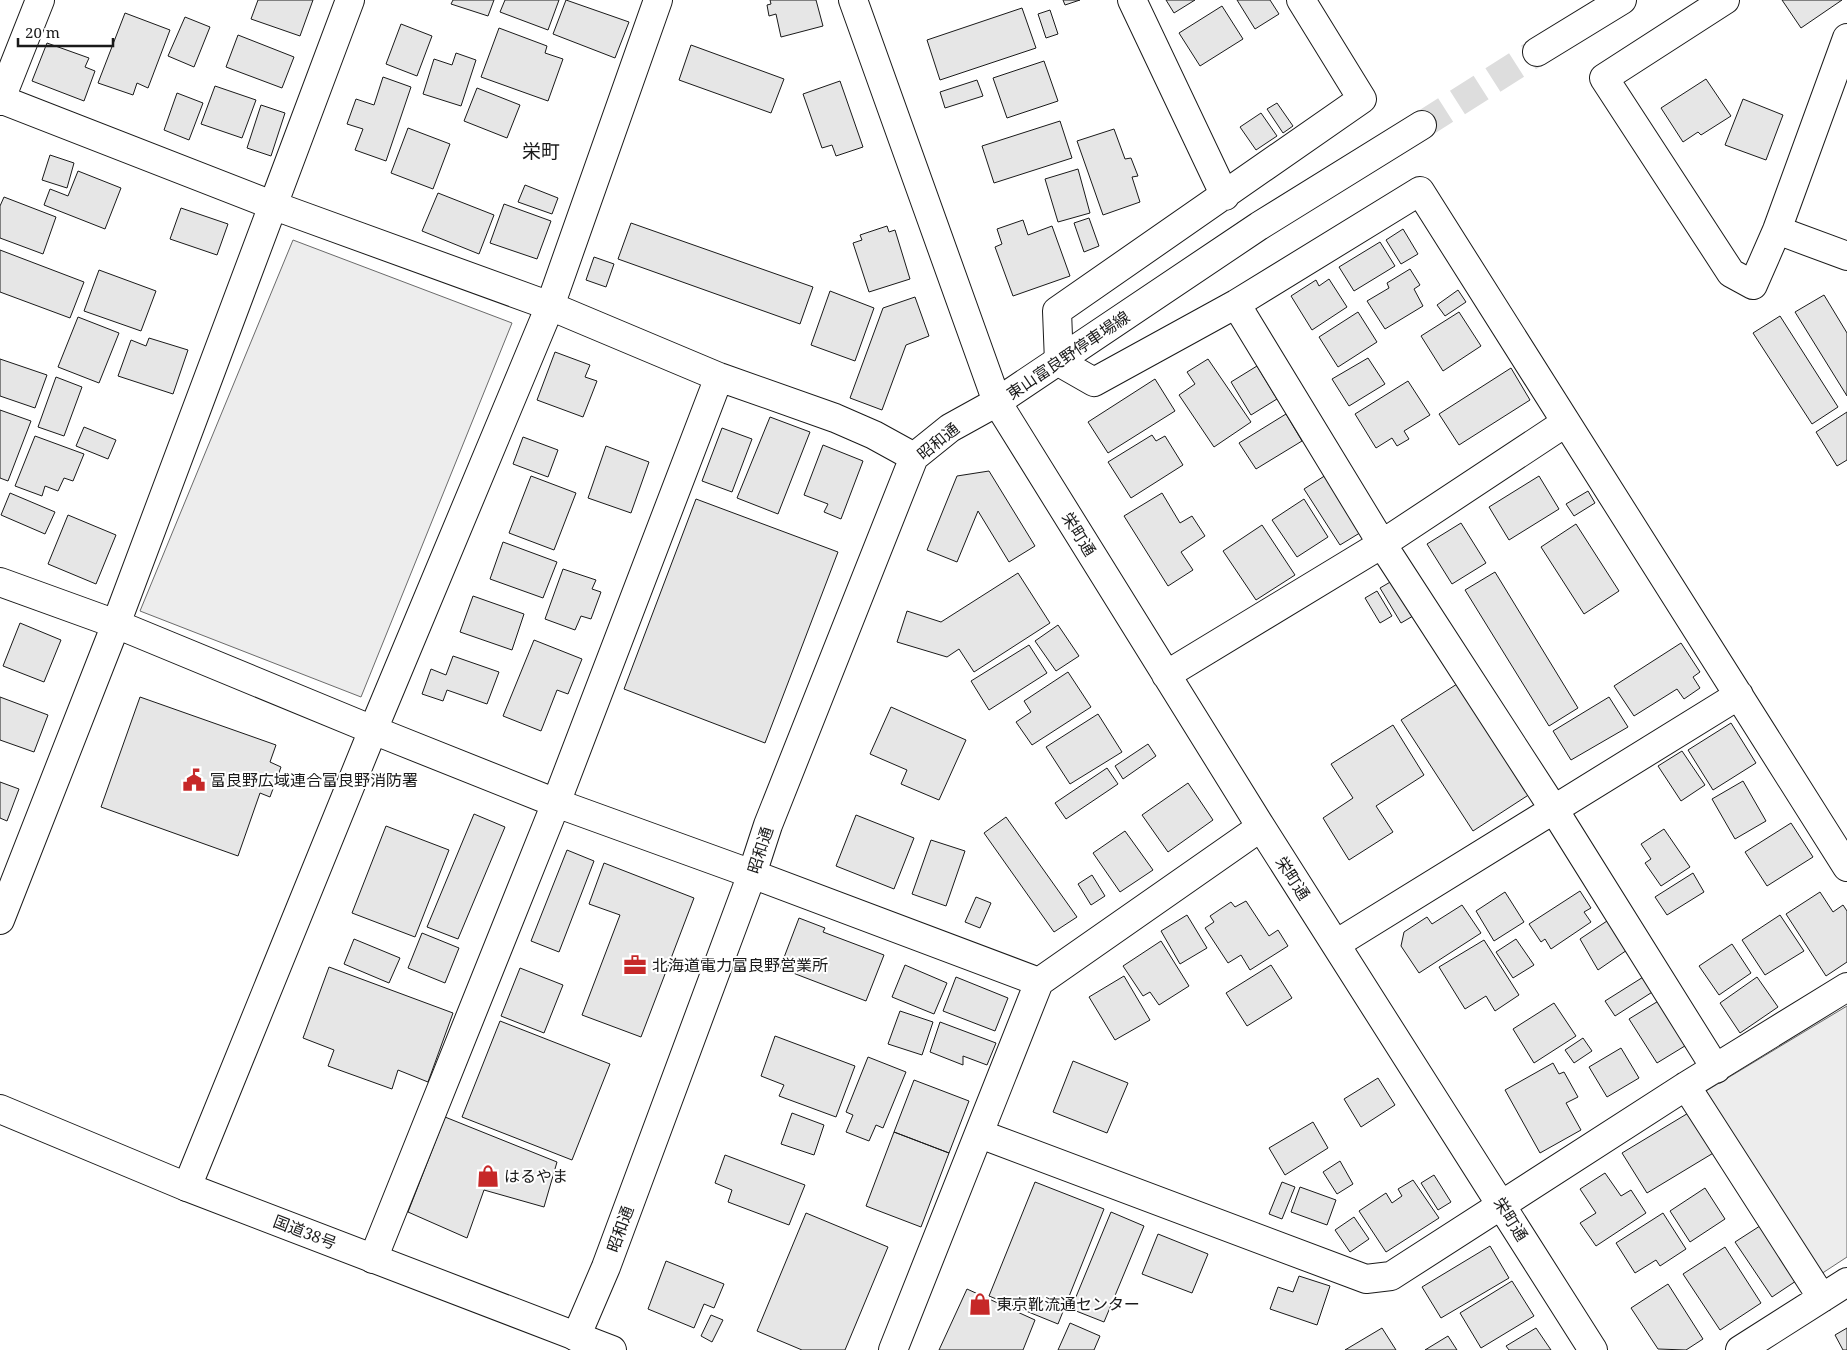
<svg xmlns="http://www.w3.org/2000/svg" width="1847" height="1350" viewBox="0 0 1847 1350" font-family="'Noto Serif','Noto Sans JP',serif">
<rect width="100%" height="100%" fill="#fff"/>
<!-- built -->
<path fill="#ededed" stroke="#6a6a6a" d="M 293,240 L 512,323 L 361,697 L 140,611 Z
M 1847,1006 L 1847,1257 L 1821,1274 L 1706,1091 Z"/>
<!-- building -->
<path fill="#e6e6e6" stroke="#1a1a1a" d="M 258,0 L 313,0 L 300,36 L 251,19 Z
M 453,0 L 494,0 L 488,16 L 451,4 Z
M 505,0 L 559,0 L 548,30 L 500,12 Z
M 566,0 L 629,22 L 615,58 L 553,34 Z
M 770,0 L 816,0 L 823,26 L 781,37 L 776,14 L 769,16 L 767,5 L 771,4 Z
M 1063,0 L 1080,0 L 1065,5 Z
M 1166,0 L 1195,0 L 1174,13 Z
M 1237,0 L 1270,0 L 1279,14 L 1255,29 Z
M 1782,0 L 1842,0 L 1801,28 Z
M 1222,6 L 1243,39 L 1200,66 L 1179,33 Z
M 1022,8 L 1036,48 L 940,80 L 927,40 Z
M 1050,10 L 1058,34 L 1046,38 L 1038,14 Z
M 125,13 L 170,30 L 148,88 L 137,83 L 133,95 L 98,83 Z
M 185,17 L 210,27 L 194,67 L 168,56 Z
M 401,24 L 432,36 L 417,76 L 386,64 Z
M 499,28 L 547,46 L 545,53 L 563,59 L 548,101 L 481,77 Z
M 238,35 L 294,57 L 282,88 L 226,67 Z
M 47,43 L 89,58 L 85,67 L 95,71 L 84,101 L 32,81 Z
M 691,45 L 784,79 L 771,113 L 679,80 Z
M 456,53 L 476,60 L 461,106 L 423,94 L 434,59 L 452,65 Z
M 1044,61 L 1058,101 L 1007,118 L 993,78 Z
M 383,77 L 411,87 L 386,161 L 355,150 L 363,129 L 347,124 L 356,99 L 374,105 Z
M 1706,79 L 1731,116 L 1701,135 L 1698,132 L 1683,142 L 1661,108 Z
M 977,80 L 983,96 L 945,108 L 940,92 Z
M 840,81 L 863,147 L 836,156 L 832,145 L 822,148 L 803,94 Z
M 215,86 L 256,100 L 242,138 L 201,124 Z
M 477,88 L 520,105 L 507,138 L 464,121 Z
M 177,93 L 203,103 L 189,140 L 164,130 Z
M 1743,99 L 1783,115 L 1766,160 L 1725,145 Z
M 1277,103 L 1293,126 L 1283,133 L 1267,109 Z
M 261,105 L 285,113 L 271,156 L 247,148 Z
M 1261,113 L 1277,136 L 1256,150 L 1240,127 Z
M 1060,121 L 1072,158 L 994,183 L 982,146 Z
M 408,128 L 450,144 L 433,189 L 391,173 Z
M 1114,129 L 1125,159 L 1131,158 L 1138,176 L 1132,177 L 1140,202 L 1103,215 L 1077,141 Z
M 50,155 L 74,163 L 67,188 L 42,180 Z
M 1078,169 L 1090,213 L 1058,222 L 1045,179 Z
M 78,171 L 121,188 L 105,229 L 44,205 L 50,189 L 68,196 Z
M 525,185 L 558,198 L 552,214 L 518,202 Z
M 438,193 L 494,215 L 479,254 L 422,231 Z
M 4,197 L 56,217 L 43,254 L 0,238 L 0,206 Z
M 504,204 L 551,221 L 537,259 L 490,243 Z
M 181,208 L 228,224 L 217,255 L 170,239 Z
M 1089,218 L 1099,246 L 1084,252 L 1074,223 Z
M 1023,220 L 1028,235 L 1052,226 L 1070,276 L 1013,296 L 995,247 L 1002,244 L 997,229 Z
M 631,223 L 813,287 L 800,324 L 618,259 Z
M 887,226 L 889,232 L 895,230 L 910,279 L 869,292 L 853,243 L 862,240 L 860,235 Z
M 1403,229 L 1418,254 L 1401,264 L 1386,240 Z
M 1380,242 L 1395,266 L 1354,291 L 1339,267 Z
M 0,250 L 84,282 L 70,318 L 0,292 Z
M 594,257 L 614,264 L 606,287 L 586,280 Z
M 1410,269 L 1420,285 L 1414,289 L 1423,306 L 1385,329 L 1367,301 L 1389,288 L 1387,283 Z
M 99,270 L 156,291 L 141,331 L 84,311 Z
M 1329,279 L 1347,307 L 1312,330 L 1291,296 L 1316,280 L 1319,286 Z
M 1458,290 L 1466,302 L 1445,316 L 1437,305 Z
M 830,291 L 874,308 L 855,361 L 811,345 Z
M 1824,295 L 1847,333 L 1847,396 L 1795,312 Z
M 915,297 L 929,336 L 906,345 L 882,410 L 850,398 L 883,308 Z
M 1358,312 L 1377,342 L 1338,367 L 1319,337 Z
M 1459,312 L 1481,346 L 1443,371 L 1421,336 Z
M 1780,316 L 1838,407 L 1812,424 L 1753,333 Z
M 78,317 L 119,333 L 99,383 L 58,367 Z
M 149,338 L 188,350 L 173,394 L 118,376 L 131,340 L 146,346 Z
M 555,352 L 590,365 L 585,377 L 597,381 L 583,417 L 537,400 Z
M 1368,358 L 1385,384 L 1349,406 L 1332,379 Z
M 0,359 L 47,375 L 35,408 L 0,396 Z
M 1208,359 L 1251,422 L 1214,447 L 1179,395 L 1195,384 L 1187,372 Z
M 1257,366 L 1277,399 L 1251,415 L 1231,382 Z
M 1511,368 L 1530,400 L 1459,445 L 1439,414 Z
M 56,377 L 82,387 L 64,436 L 38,427 Z
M 1155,379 L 1175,411 L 1108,453 L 1088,422 Z
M 1408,381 L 1430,415 L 1404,431 L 1409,439 L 1397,446 L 1392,438 L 1376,448 L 1355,414 Z
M 0,410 L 31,421 L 8,481 L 0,478 Z
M 1847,412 L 1847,460 L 1837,466 L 1816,432 Z
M 1286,414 L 1302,441 L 1256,469 L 1239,443 Z
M 770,417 L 810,432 L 778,514 L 737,498 Z
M 84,427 L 116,440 L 108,459 L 76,446 Z
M 722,428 L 752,439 L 732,492 L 702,481 Z
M 1152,435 L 1156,441 L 1165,436 L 1183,465 L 1131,498 L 1108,462 Z
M 35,436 L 84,454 L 73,481 L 64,478 L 58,491 L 45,486 L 42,496 L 15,486 Z
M 523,437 L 558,450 L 548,477 L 513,464 Z
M 823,445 L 863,461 L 841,519 L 824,512 L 828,504 L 804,495 Z
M 606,446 L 649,462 L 631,513 L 588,498 Z
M 989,471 L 1035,546 L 1009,562 L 978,511 L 957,562 L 927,550 L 957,476 Z
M 1326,475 L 1363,531 L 1340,545 L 1304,489 Z
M 531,476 L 576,493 L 554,550 L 509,533 Z
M 1539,476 L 1559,509 L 1509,540 L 1489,507 Z
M 1588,491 L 1595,503 L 1574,516 L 1566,504 Z
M 10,493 L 55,512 L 45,534 L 1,515 Z
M 1162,493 L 1180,523 L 1192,516 L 1205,536 L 1181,552 L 1193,570 L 1168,586 L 1124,516 Z
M 696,499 L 838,552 L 765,743 L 624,689 Z
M 1304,499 L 1328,537 L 1297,557 L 1272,520 Z
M 68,515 L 116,535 L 96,584 L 48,564 Z
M 1461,523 L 1486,563 L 1452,584 L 1427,544 Z
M 1576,524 L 1619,591 L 1584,614 L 1541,547 Z
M 1262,525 L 1295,575 L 1256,600 L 1223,551 Z
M 503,542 L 557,562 L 543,598 L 490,579 Z
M 563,569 L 596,580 L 592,589 L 601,592 L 591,619 L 581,616 L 575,630 L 545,619 Z
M 1495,572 L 1578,708 L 1549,726 L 1465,590 Z
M 1018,573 L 1050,623 L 974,672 L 959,649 L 947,657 L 897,642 L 907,611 L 941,622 Z
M 1392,581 L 1413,616 L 1401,623 L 1380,588 Z
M 1377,591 L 1392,616 L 1380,623 L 1365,598 Z
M 473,596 L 524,614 L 512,650 L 460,632 Z
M 20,623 L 61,640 L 44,682 L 3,666 Z
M 1058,625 L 1079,656 L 1056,671 L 1035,641 Z
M 534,640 L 582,659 L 568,694 L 557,690 L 541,731 L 503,716 Z
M 1681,643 L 1700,672 L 1693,677 L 1700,688 L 1684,699 L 1677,689 L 1634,716 L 1614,686 Z
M 1029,645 L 1047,673 L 989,710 L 971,681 Z
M 453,656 L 499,672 L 487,704 L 447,690 L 443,701 L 422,694 L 431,669 L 446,675 Z
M 1068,672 L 1091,707 L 1032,745 L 1016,722 L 1031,712 L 1024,701 Z
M 1457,684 L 1530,794 L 1473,831 L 1401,720 Z
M 0,697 L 48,715 L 34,752 L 0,740 Z
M 140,697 L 276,745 L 270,762 L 281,767 L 270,797 L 260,793 L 238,856 L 101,807 Z
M 1609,697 L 1628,727 L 1571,760 L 1553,731 Z
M 891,707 L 966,740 L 939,800 L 901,784 L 907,770 L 870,754 Z
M 1098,714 L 1122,752 L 1070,784 L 1046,747 Z
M 1731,723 L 1756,763 L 1713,790 L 1688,750 Z
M 1393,725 L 1424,775 L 1376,806 L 1393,832 L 1349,860 L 1323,818 L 1353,798 L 1331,764 Z
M 1148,744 L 1156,756 L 1123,779 L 1115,766 Z
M 1682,751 L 1705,785 L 1681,801 L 1658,766 Z
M 1107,768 L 1118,784 L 1066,819 L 1055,803 Z
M 1743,781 L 1766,821 L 1735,839 L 1712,799 Z
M 0,782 L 19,789 L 7,821 L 0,818 Z
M 1188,783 L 1213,820 L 1168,852 L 1142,815 Z
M 474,814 L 505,827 L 458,939 L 427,927 Z
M 856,815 L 914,838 L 894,889 L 836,866 Z
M 1006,817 L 1077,917 L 1054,932 L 984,833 Z
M 1791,823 L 1813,857 L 1767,886 L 1745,852 Z
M 386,826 L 449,850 L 415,937 L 352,913 Z
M 1664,829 L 1690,867 L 1661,886 L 1645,863 L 1651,859 L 1641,844 Z
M 1125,831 L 1153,870 L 1120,892 L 1093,853 Z
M 931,840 L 965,851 L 946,906 L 912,894 Z
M 567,850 L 594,861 L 559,952 L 531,941 Z
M 604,863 L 694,898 L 641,1037 L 582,1015 L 620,915 L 589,904 Z
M 1693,873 L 1704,892 L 1667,915 L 1655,897 Z
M 1092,875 L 1105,896 L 1091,905 L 1078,884 Z
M 1580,891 L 1591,908 L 1584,912 L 1591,922 L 1551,949 L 1545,939 L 1541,942 L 1529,924 Z
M 1505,892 L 1524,922 L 1494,941 L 1476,911 Z
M 1820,892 L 1833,912 L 1843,905 L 1847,911 L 1847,962 L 1826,976 L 1786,914 Z
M 976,897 L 991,903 L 980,928 L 965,922 Z
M 1246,901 L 1269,936 L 1278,930 L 1288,946 L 1250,970 L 1241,955 L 1228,963 L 1205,928 L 1214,922 L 1210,916 L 1231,902 L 1235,907 Z
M 1462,905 L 1481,933 L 1419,973 L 1401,946 L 1404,932 L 1427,917 L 1432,924 Z
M 1187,915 L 1207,948 L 1180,964 L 1161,931 Z
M 1780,915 L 1804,951 L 1765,975 L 1742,940 Z
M 799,918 L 825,928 L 823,932 L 884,955 L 866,1001 L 780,968 Z
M 1610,919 L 1630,948 L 1598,970 L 1580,939 Z
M 422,933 L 459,948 L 445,983 L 408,968 Z
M 354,939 L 400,958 L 389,983 L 344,964 Z
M 1516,939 L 1534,965 L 1513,978 L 1496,952 Z
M 1484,940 L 1519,995 L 1495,1011 L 1486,996 L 1465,1009 L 1439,967 Z
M 1161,941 L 1189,986 L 1159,1005 L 1150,992 L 1143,996 L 1123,966 Z
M 1732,944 L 1751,973 L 1719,995 L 1699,966 Z
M 905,965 L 947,983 L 934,1014 L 892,997 Z
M 1271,965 L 1292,998 L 1247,1026 L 1226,993 Z
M 329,967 L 453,1013 L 428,1082 L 398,1070 L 392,1089 L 328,1066 L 334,1050 L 303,1038 Z
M 520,968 L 563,985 L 544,1033 L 501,1016 Z
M 1648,974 L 1657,989 L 1615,1016 L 1605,1001 Z
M 1124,976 L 1150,1020 L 1115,1040 L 1089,997 Z
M 956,977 L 1008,998 L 995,1031 L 943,1011 Z
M 1757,977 L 1778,1007 L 1740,1033 L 1720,1003 Z
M 1660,1000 L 1693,1041 L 1657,1063 L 1629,1019 Z
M 1554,1003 L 1576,1036 L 1534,1063 L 1513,1029 Z
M 900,1011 L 933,1022 L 922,1055 L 888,1044 Z
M 500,1021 L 610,1064 L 572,1160 L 462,1117 Z
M 940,1022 L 996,1043 L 987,1065 L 963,1056 L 963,1065 L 930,1052 Z
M 775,1036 L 855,1066 L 836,1117 L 779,1096 L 784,1085 L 761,1076 Z
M 1583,1038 L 1592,1051 L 1574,1063 L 1565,1050 Z
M 1621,1048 L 1639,1078 L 1607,1097 L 1589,1067 Z
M 868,1057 L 906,1072 L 883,1128 L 876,1125 L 869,1141 L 846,1132 L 853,1115 L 846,1112 Z
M 1073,1061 L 1128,1083 L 1107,1133 L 1053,1112 Z
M 1553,1063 L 1559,1074 L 1564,1072 L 1578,1097 L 1566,1103 L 1581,1130 L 1540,1153 L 1505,1090 Z
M 1378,1078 L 1395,1105 L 1361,1127 L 1344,1099 Z
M 914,1080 L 969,1101 L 949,1153 L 894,1132 Z
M 1690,1112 L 1715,1152 L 1647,1193 L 1622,1153 Z
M 792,1113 L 824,1125 L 814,1155 L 781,1144 Z
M 445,1117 L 557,1162 L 544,1207 L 484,1190 L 467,1238 L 408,1212 Z
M 1313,1122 L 1328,1148 L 1285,1175 L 1269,1148 Z
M 894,1132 L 949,1153 L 921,1227 L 866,1206 Z
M 725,1155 L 805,1185 L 789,1225 L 728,1202 L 732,1190 L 715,1183 Z
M 1340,1161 L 1353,1184 L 1337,1194 L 1323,1172 Z
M 1605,1173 L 1621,1196 L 1631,1190 L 1646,1213 L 1596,1246 L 1580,1223 L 1596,1213 L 1580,1189 Z
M 1434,1175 L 1451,1202 L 1438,1210 L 1421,1183 Z
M 1413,1180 L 1439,1218 L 1386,1252 L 1359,1211 L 1386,1193 L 1392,1203 L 1402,1196 L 1398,1189 Z
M 1035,1182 L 1104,1209 L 1058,1324 L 989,1296 Z
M 1282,1182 L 1295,1187 L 1282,1219 L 1269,1214 Z
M 1300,1187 L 1336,1200 L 1327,1225 L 1291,1212 Z
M 1705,1188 L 1725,1219 L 1690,1242 L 1670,1211 Z
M 1111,1212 L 1144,1226 L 1104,1322 L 1071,1309 Z
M 806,1213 L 888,1247 L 845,1350 L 802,1350 L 757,1331 Z
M 1663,1213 L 1686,1249 L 1660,1266 L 1656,1260 L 1635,1273 L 1616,1243 Z
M 1354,1217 L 1369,1239 L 1350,1252 L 1335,1230 Z
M 1763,1224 L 1799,1279 L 1772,1297 L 1735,1242 Z
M 1158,1234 L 1208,1254 L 1192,1293 L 1142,1274 Z
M 1490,1246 L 1509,1278 L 1441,1318 L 1422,1287 Z
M 1725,1247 L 1761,1303 L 1720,1330 L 1683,1274 Z
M 666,1261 L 724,1284 L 714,1308 L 704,1304 L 694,1328 L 648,1309 Z
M 1299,1276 L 1330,1286 L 1317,1325 L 1270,1309 L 1278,1287 L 1293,1292 Z
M 1512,1281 L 1534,1316 L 1481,1348 L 1460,1313 Z
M 1668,1284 L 1703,1339 L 1686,1350 L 1658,1349 L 1631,1308 Z
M 967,1289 L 1035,1320 L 1023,1350 L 939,1350 Z
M 711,1315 L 723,1320 L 712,1342 L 701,1336 Z
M 1070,1323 L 1100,1336 L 1094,1350 L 1058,1350 Z
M 1382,1328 L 1396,1350 L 1345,1350 Z
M 1536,1328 L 1551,1350 L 1509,1350 L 1506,1346 Z
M 1847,1328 L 1847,1350 L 1843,1350 L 1835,1335 Z
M 1448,1336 L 1457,1350 L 1425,1350 Z"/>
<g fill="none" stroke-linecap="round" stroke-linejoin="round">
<!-- major-tunnel -->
<path stroke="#ddd" stroke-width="28" stroke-dasharray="28 14" stroke-linecap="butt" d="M 1422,125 L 1537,52"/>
<defs>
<path id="minor" d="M 1132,0 L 1225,196
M 1301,0 L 1362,99 L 1057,311 L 1059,362 L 1094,382 L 1236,304 L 1420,191 L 1847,867
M 1725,0 L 1604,78 L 1731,273 L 1753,285 L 1777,230 L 1847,38
M 0,99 L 272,205 L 550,306 L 719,377 L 835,418 L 874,435 L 914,457
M 0,101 L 40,0
M 1777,230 L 1847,256
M 1236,304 L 1382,544 L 1553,808 L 1716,1069
M 0,582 L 116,624 L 373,730 L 556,803 L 752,874 L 1039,982
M 1166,675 L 1382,544 L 1565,423
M 0,920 L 116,624 L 350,0
M 1336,944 L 1739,695
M 1686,1086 L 1822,1298
M 980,1134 L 1366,1279 L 1391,1276 L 1686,1086 L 1847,987
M 187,1187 L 373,730 L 550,306 L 658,0
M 373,1259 L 556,803 L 719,377
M 576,1337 L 606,1267 L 752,874 L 768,825 L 914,457 L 950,428 L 997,402 L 1261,827 L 1593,1350
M 893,1350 L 1039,982 L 1261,827
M 1740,1350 L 1847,1282"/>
<path id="major" d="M 853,0 L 997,402 L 1259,226 L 1422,125
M 1537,52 L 1622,0"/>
<path id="highway" d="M 0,1109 L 187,1187 L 612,1350"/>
</defs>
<!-- minor casing -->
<use href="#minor" stroke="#1a1a1a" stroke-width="30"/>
<!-- major casing -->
<use href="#major" stroke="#1a1a1a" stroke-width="30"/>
<!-- highway casing -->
<use href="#highway" stroke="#1a1a1a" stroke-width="30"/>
<!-- minor -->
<use href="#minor" stroke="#fff" stroke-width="28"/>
<!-- major -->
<use href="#major" stroke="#fff" stroke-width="28"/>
<!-- highway -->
<use href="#highway" stroke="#fff" stroke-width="28"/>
</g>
<!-- icons -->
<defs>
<symbol id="civic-bare" viewBox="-9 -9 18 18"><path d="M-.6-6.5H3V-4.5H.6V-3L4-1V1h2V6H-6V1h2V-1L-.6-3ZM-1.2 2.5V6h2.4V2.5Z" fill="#c62828" stroke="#fff" stroke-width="2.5" paint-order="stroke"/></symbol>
<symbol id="office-bare" viewBox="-9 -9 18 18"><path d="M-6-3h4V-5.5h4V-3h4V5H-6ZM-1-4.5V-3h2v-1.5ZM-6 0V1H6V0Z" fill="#c62828" stroke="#fff" stroke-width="2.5" paint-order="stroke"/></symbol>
<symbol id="shop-bare" viewBox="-9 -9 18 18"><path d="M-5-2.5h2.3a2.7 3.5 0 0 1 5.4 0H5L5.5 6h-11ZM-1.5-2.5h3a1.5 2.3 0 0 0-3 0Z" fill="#c62828" stroke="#fff" stroke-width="2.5" paint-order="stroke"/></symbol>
</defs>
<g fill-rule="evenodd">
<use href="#civic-bare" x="178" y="764" width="32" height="32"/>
<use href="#office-bare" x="619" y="949" width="32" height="32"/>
<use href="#shop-bare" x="472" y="1160" width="32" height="32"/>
<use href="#shop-bare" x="964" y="1288" width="32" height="32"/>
</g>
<g text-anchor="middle" stroke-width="4" stroke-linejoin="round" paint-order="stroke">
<!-- street labels -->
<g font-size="16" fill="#1a1a1a" stroke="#fff">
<text transform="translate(1068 355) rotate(-34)" y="6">東山富良野停車場線</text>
<text transform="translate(938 441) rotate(-39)" y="6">昭和通</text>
<text transform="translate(1079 534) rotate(58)" y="6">栄町通</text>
<text transform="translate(760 850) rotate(-72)" y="6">昭和通</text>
<text transform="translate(1293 878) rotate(57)" y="6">栄町通</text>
<text transform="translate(1511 1219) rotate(58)" y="6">栄町通</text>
<text transform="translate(620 1229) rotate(-70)" y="6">昭和通</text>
<text transform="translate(305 1232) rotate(21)" y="6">国道38号</text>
</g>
<!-- poi labels -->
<g font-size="16" fill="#1a1a1a" stroke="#fff" text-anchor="start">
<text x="210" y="786">富良野広域連合富良野消防署</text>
<text x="652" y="971">北海道電力富良野営業所</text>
<text x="504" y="1182">はるやま</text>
<text x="996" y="1310">東京靴流通センター</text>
</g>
<!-- quarter labels -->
<g font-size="19" fill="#1a1a1a" stroke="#fff">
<text x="541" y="158">栄町</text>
</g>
</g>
<!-- scale -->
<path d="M18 38v8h95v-8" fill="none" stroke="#1a1a1a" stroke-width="2.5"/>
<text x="25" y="38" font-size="15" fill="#1a1a1a" stroke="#ffffff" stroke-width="4" paint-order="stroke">20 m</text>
</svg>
